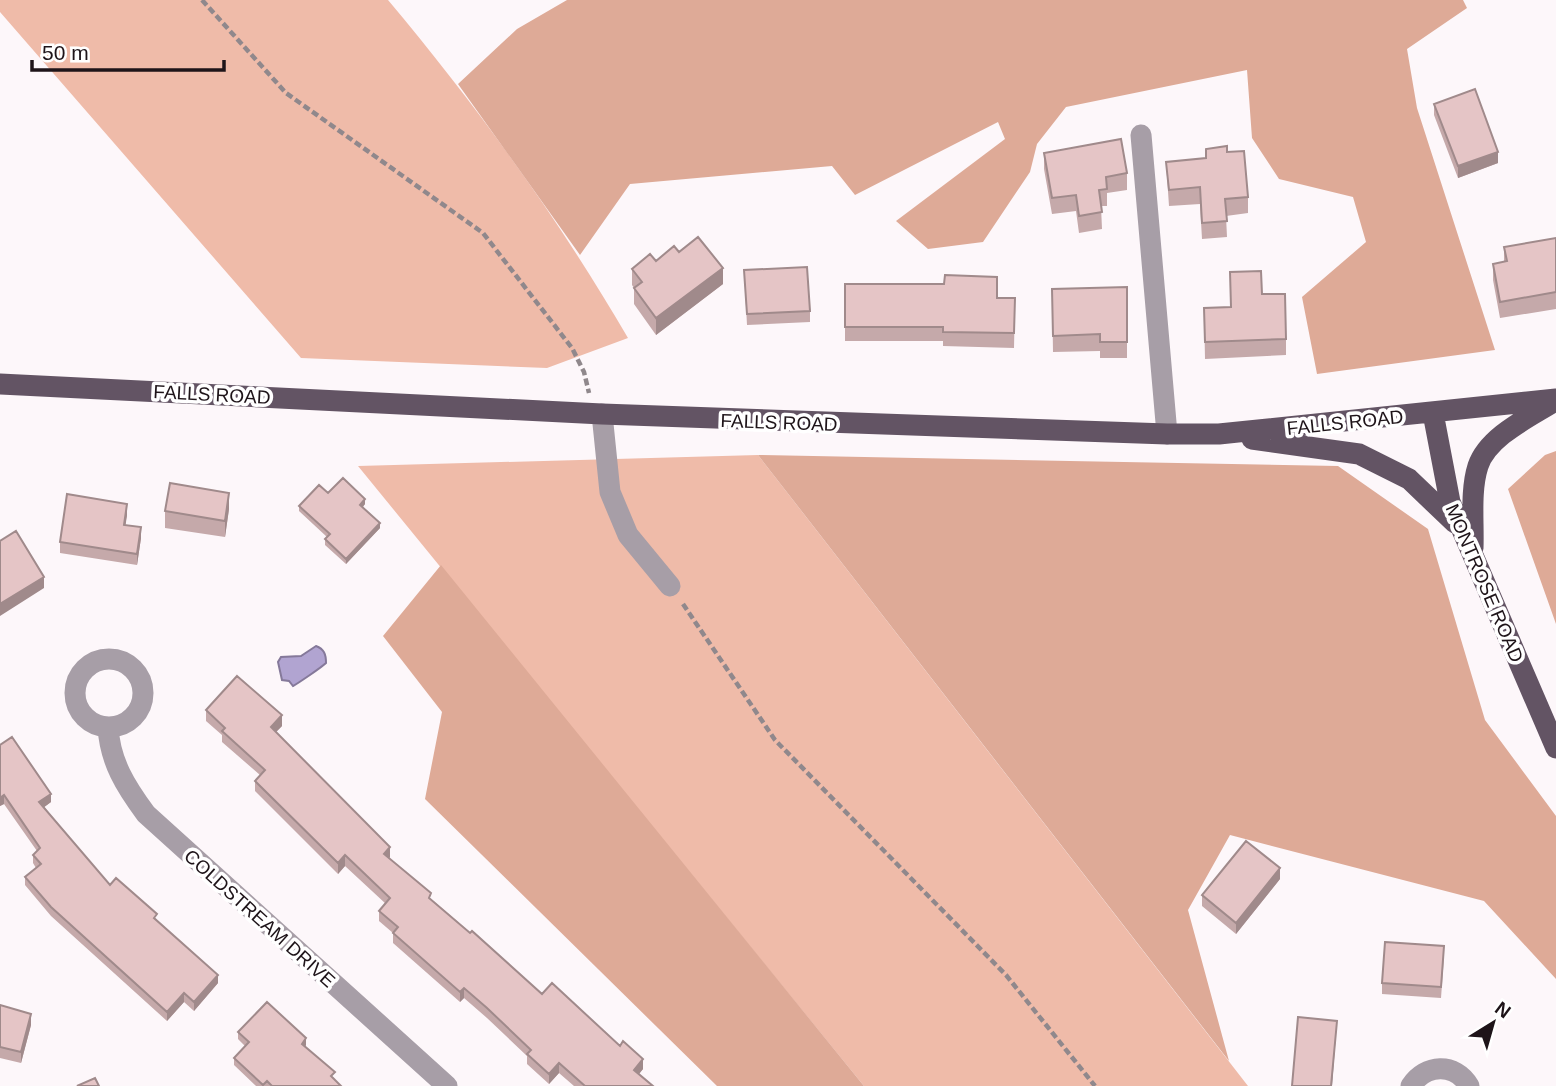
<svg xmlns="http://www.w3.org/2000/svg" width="1556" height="1086" viewBox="0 0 1556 1086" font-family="Arial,sans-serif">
<rect width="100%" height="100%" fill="#fdf7fa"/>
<!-- green -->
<path fill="#efbba9" d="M 0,0 L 388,0 C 477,106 558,218 628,338 L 547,368 L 301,358 L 0,12 Z
M 758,455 L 1248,1086 L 864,1086 L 358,466 Z"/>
<!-- forest -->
<path fill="#deaa97" d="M 567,0 L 1463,0 L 1467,8 L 1407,49 L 1417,108 L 1495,350 L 1317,374 L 1302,297 L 1366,242 L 1353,197 L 1279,179 L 1252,138 L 1247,70 L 1066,107 L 1037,144 L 1030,172 L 983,242 L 928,249 L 896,221 L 1005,139 L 998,122 L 855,195 L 832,166 L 630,184 L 580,255 L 458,84 L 517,29 Z
M 1556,451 L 1556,624 L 1508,489 L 1545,455 Z
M 758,455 L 1338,466 L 1428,529 L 1485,720 L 1556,816 L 1556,979 L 1484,901 L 1230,835 L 1188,910 L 1229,1061 Z
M 441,565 L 864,1086 L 717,1086 L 425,799 L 442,712 L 383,636 Z"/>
<!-- water -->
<path fill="#b1a4d1" stroke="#85799a" stroke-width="2" d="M 316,646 C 324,649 326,654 326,663 C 322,667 297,684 293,686 L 289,681 L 282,680 L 278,662 L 281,657 L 301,656 Z"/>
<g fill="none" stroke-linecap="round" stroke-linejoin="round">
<!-- path -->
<path stroke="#90888c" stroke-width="4.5" stroke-dasharray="7 3.5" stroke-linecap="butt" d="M 202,0 L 286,93 L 483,233 L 572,348 L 584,372 L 589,393
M 683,604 L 775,740 L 1006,975 L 1095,1086"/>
<!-- minor -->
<path stroke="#a79ea7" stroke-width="21" d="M 1141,135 L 1167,434
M 602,414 L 610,492 L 628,535 L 670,586
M75 693a34 34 0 1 1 68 0a34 34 0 1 1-68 0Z
M 108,727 C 110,762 126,787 146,814 L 447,1086
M 1411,1086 C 1425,1064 1455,1062 1469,1086"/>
<!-- major -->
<path stroke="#635464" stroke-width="21" d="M 0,384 L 602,414 L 1167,434 L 1219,434 L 1556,399
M 1433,413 L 1450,502 L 1556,748
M 1252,439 L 1359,454 L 1409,479 L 1455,523
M 1473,548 C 1474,522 1470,491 1478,466 C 1488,436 1530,417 1555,401"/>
</g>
<!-- wall -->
<path fill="#c5a9aa" d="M 1434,104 L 1498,163 L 1458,178 L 1434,115 Z
M 1044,153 L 1127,173 L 1127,190 L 1107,193 L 1107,206 L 1101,206 L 1102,229 L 1079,233 L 1076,211 L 1052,214 L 1044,169 Z
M 1206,158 L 1248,197 L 1248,213 L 1226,216 L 1227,237 L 1202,239 L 1200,204 L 1169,206 L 1166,162 Z
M 1556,238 L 1556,309 L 1500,318 L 1493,280 L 1493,264 L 1504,262 L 1504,247 Z
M 679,252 L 723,284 L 656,335 L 634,304 L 634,288 L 632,285 L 632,269 L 656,261 Z
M 744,270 L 810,311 L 810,322 L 747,325 Z
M 845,284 L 997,298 L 1015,298 L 1014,348 L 943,346 L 943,341 L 845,341 Z
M 1127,287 L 1127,358 L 1100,358 L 1100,351 L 1053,352 L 1052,289 Z
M 1262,294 L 1286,339 L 1286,355 L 1205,359 L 1204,308 L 1230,307 Z
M 328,493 L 365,504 L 363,507 L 380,528 L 346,564 L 325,545 L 325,539 L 327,537 L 299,511 L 299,506 Z
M 229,509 L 225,537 L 165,528 L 165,511 Z
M 127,515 L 125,525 L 141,538 L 137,565 L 60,553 L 60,542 Z
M 206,710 L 282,726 L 276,732 L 390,857 L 389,858 L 431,899 L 542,994 L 643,1069 L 639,1074 L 653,1086 L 574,1086 L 559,1073 L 549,1084 L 527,1064 L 527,1056 L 487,1018 L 464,998 L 460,1002 L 393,943 L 393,933 L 379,921 L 379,911 L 386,904 L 345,866 L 338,874 L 255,791 L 255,781 L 260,775 L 222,742 L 222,735 L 206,721 Z
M 0,745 L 51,802 L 44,807 L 110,885 L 157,921 L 218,983 L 194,1011 L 184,1002 L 167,1021 L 51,916 L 25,885 L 25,877 L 36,868 L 33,863 L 33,855 L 37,851 L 4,804 L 0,806 Z
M 1280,879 L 1236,934 L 1202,906 L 1202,895 Z
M 1444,957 L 1441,998 L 1382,994 L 1382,983 Z
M 0,1005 L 31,1025 L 21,1063 L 0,1058 Z
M 238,1032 L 306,1045 L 305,1047 L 341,1086 L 256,1086 L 234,1065 L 234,1058 L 245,1046 L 238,1039 Z"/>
<!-- shaded-wall -->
<path fill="#a08a8b" d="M 1498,152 L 1498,163 L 1458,178 L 1458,166 Z
M 723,268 L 723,284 L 656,335 L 656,318 Z
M 229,493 L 229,509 L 225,537 L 225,521 Z
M 365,499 L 365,504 L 360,510 L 360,505 Z
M 127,504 L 127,515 L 124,536 L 124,525 Z
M 380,523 L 380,528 L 346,564 L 346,559 Z
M 141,527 L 141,538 L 137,565 L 137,554 Z
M 44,577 L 44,588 L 0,616 L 0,604 Z
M 282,715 L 282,726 L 271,737 L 271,727 Z
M 51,794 L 51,802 L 39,811 L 39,802 Z
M 4,795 L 4,804 L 0,806 L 0,798 Z
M 390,847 L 390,857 L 384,864 L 384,854 Z
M 345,855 L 345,866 L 338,874 L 338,863 Z
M 1280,868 L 1280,879 L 1236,934 L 1236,923 Z
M 218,975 L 218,983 L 194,1011 L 194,1002 Z
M 464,988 L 464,998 L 460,1002 L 460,992 Z
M 184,993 L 184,1002 L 167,1021 L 167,1012 Z
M 31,1014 L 31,1025 L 21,1063 L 21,1052 Z
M 1337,1021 L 1332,1086 L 1331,1086 Z
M 306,1038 L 306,1045 L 302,1051 L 302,1044 Z
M 643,1059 L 643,1069 L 634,1080 L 634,1070 Z
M 559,1063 L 559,1073 L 549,1084 L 549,1074 Z"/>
<!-- building -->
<path fill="#e5c5c6" stroke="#a08a8b" stroke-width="2" d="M 1475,89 L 1498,152 L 1458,166 L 1434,104 Z
M 1121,139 L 1127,173 L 1106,177 L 1107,189 L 1099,190 L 1102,212 L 1079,216 L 1076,195 L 1052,198 L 1044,153 Z
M 1227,146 L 1227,152 L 1244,151 L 1248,197 L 1225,199 L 1227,221 L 1202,223 L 1200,187 L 1169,190 L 1166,162 L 1206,158 L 1206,149 Z
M 698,237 L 723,268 L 656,318 L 634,288 L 642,282 L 632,269 L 650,254 L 656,261 L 674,246 L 679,252 Z
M 1556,238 L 1556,292 L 1500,302 L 1493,264 L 1507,261 L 1504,247 Z
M 807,267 L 810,311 L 747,314 L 744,270 Z
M 1261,271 L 1262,294 L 1285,294 L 1286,339 L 1205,342 L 1204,308 L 1231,307 L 1230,272 Z
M 945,275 L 997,277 L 997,298 L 1015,298 L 1014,333 L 943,332 L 943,327 L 845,327 L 845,284 L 944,284 Z
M 1127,287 L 1127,342 L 1100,342 L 1100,334 L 1053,336 L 1052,289 Z
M 343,478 L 365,499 L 360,505 L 380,523 L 346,559 L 325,539 L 330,534 L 299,506 L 319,485 L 328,493 Z
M 170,483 L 229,493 L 225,521 L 165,511 Z
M 67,494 L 127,504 L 124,525 L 141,527 L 137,554 L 60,542 Z
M 16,531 L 44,577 L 0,604 L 0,541 Z
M 237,676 L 282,715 L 271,727 L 390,847 L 384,854 L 431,893 L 429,898 L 470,933 L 472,931 L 542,994 L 552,983 L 620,1046 L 623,1041 L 643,1059 L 634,1070 L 653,1086 L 585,1086 L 559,1063 L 549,1074 L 527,1054 L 531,1050 L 487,1008 L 464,988 L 460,992 L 393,933 L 398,927 L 379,911 L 390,898 L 345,855 L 338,863 L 255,781 L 265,770 L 222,731 L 225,728 L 206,710 Z
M 12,737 L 51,794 L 39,802 L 110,885 L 116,878 L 157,914 L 154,918 L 218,975 L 194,1002 L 184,993 L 167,1012 L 51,907 L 25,877 L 41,864 L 33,855 L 40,848 L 4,795 L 0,798 L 0,745 Z
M 1246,841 L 1280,868 L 1236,923 L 1202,895 Z
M 1385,942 L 1444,946 L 1441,987 L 1382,983 Z
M 267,1002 L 306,1038 L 302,1044 L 335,1072 L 331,1076 L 341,1086 L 272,1086 L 267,1081 L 263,1085 L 234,1058 L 249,1042 L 238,1032 Z
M 0,1005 L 31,1014 L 21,1052 L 0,1047 Z
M 1298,1017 L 1337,1021 L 1331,1086 L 1292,1086 Z
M 95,1078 L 99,1086 L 77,1086 Z"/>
<g text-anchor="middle" stroke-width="7" stroke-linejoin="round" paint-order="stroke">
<!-- street labels -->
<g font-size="19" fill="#1e1419" stroke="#fff">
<text transform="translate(212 394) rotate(3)" y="7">FALLS ROAD</text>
<text transform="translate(779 422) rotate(2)" y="7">FALLS ROAD</text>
<text transform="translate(1345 422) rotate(-6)" y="7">FALLS ROAD</text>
<text transform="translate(1485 583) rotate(67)" y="7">MONTROSE ROAD</text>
<text transform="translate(260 918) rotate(42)" y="7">COLDSTREAM DRIVE</text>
</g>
</g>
<!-- north arrow -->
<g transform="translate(1493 1023) rotate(37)" stroke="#ffffff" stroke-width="5" paint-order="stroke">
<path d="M0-5L12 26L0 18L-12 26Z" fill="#1e1419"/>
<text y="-10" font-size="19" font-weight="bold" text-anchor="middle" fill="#1e1419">N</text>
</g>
<!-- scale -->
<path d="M32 60v10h192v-10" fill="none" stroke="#1e1419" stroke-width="3.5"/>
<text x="42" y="60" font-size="21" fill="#1e1419" stroke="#ffffff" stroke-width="5" paint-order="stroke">50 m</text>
</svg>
